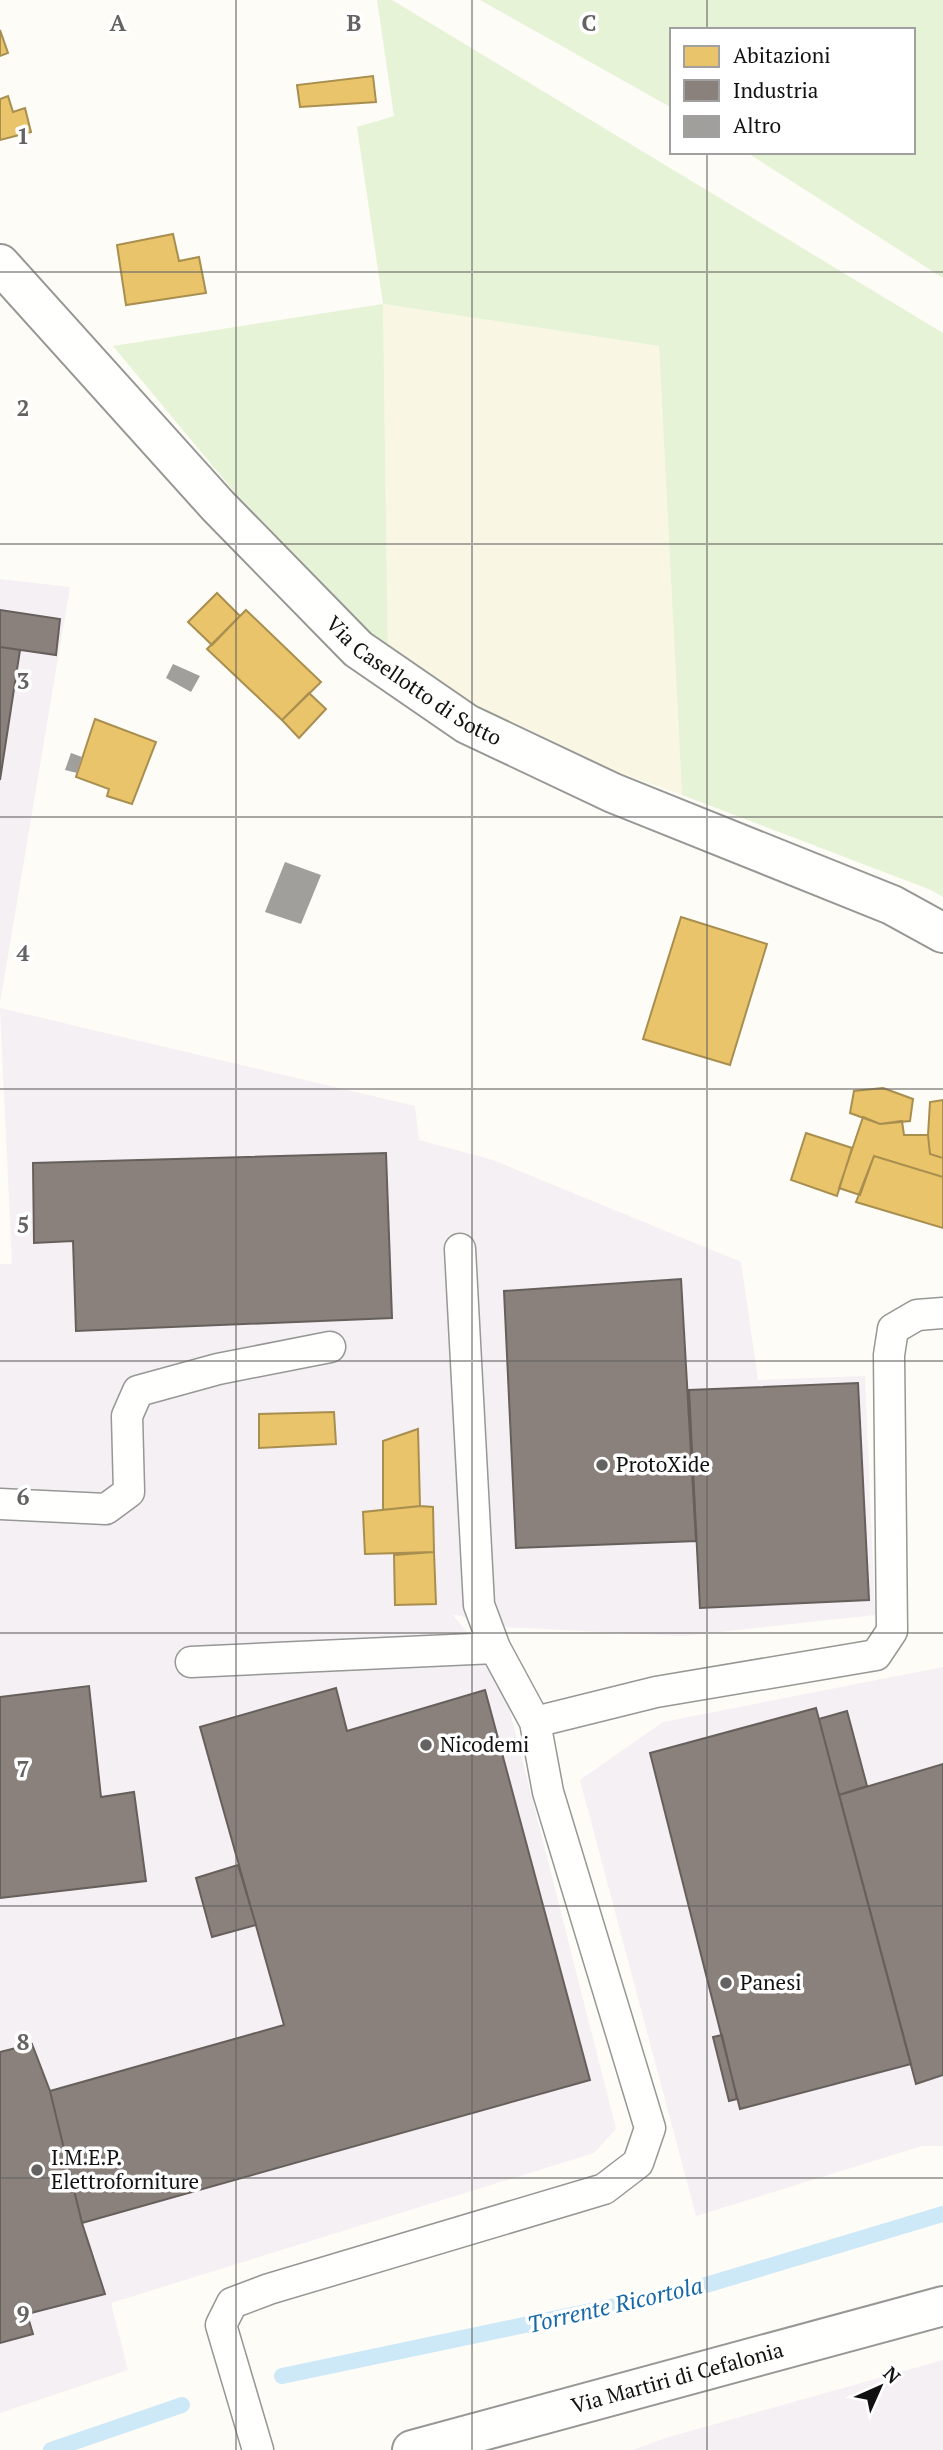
<svg xmlns="http://www.w3.org/2000/svg" width="943" height="2450" viewBox="0 0 943 2450" font-family="'PT Serif',serif">
<rect width="100%" height="100%" fill="#fdfcf7"/>
<!-- industrial -->
<path fill="#f5f0f3" d="M 0,579 L 70,587 L 0,1003 Z
M 0,1008 L 415,1106 L 419,1140 L 493,1160 L 741,1262 L 758,1380 L 865,1376 L 875,1615 L 683,1636 L 505,1627 L 452,1614 L 500,1672 L 616,2129 L 594,2153 L 111,2303 L 128,2370 L 0,2413 L 0,1519 L 90,1523 L 0,1491 L 0,1264 L 12,1264 Z
M 943,1667 L 943,2146 L 922,2146 L 696,2216 L 580,1780 L 663,1722 Z
M 943,2360 L 943,2450 L 632,2450 L 669,2437 Z"/>
<!-- farmland -->
<path fill="#f9f7e4" d="M 383,304 L 659,346 L 682,795 L 525,739 L 388,657 Z"/>
<!-- green -->
<path fill="#e7f3d7" d="M 377,0 L 392,0 L 943,333 L 943,897 L 931,890 L 682,795 L 659,346 L 383,304 L 388,657 L 291,560 L 113,346 L 383,304 L 357,127 L 394,116 Z
M 480,0 L 943,0 L 943,278 L 746,152 L 913,152 L 913,30 L 672,30 L 672,108 Z"/>
<!-- homes -->
<path fill="#e9c46a" stroke="#a88e4f" stroke-width="2" d="M 0,30 L 8,53 L 0,56 Z
M 373,76 L 376,102 L 300,107 L 297,85 Z
M 8,96 L 13,112 L 25,108 L 31,132 L 0,140 L 0,99 Z
M 173,234 L 179,261 L 199,257 L 206,293 L 126,305 L 117,245 Z
M 217,593 L 240,616 L 212,645 L 188,622 Z
M 246,610 L 321,682 L 282,720 L 207,649 Z
M 309,693 L 326,709 L 299,738 L 282,720 Z
M 95,719 L 156,742 L 132,804 L 107,796 L 109,789 L 76,777 Z
M 681,917 L 767,944 L 730,1065 L 643,1039 Z
M 883,1088 L 913,1099 L 910,1121 L 880,1124 L 850,1113 L 854,1091 Z
M 943,1100 L 943,1158 L 930,1154 L 928,1135 L 930,1102 Z
M 863,1117 L 880,1124 L 902,1121 L 904,1135 L 928,1135 L 930,1154 L 943,1158 L 943,1177 L 874,1156 L 860,1195 L 839,1188 Z
M 806,1133 L 852,1148 L 837,1196 L 791,1180 Z
M 874,1156 L 943,1177 L 943,1228 L 856,1202 Z
M 334,1412 L 336,1444 L 259,1448 L 259,1414 Z
M 418,1429 L 420,1506 L 383,1510 L 383,1441 Z
M 420,1506 L 433,1507 L 434,1552 L 365,1554 L 363,1512 Z
M 434,1552 L 436,1604 L 395,1605 L 394,1555 Z"/>
<!-- industry -->
<path fill="#8a817c" stroke="#665f5c" stroke-width="2" d="M 0,610 L 60,619 L 56,655 L 0,647 Z
M 0,647 L 20,650 L 0,780 Z
M 386,1153 L 392,1318 L 76,1331 L 73,1241 L 34,1243 L 33,1163 Z
M 681,1279 L 696,1541 L 516,1548 L 504,1291 Z
M 858,1383 L 869,1600 L 700,1608 L 689,1390 Z
M 89,1686 L 101,1797 L 134,1792 L 146,1881 L 0,1898 L 0,1697 Z
M 336,1688 L 347,1731 L 485,1690 L 590,2080 L 82,2223 L 50,2091 L 284,2025 L 200,1727 Z
M 816,1708 L 911,2064 L 740,2109 L 650,1753 Z
M 847,1711 L 867,1786 L 839,1795 L 819,1719 Z
M 943,1764 L 943,2075 L 916,2084 L 839,1795 Z
M 238,1865 L 256,1925 L 212,1937 L 196,1878 Z
M 722,2035 L 737,2099 L 729,2101 L 713,2037 Z
M 32,2044 L 50,2091 L 82,2223 L 105,2294 L 27,2314 L 33,2334 L 0,2343 L 0,2052 Z"/>
<g fill="none" stroke-linecap="round" stroke-linejoin="round">
<!-- stream -->
<path stroke="#cde8f7" stroke-width="16" d="M 282,2376 L 686,2291 L 943,2214
M 51,2450 L 182,2405"/>
</g>
<!-- building -->
<path fill="#a19f9c" d="M 173,664 L 200,676 L 191,692 L 166,678 Z
M 71,753 L 82,757 L 77,773 L 65,770 Z
M 285,862 L 321,875 L 301,924 L 265,912 Z"/>
<g fill="none" stroke-linecap="round" stroke-linejoin="round">
<defs>
<path id="service" d="M 0,1504 L 106,1509 L 129,1492 L 127,1416 L 138,1391 L 218,1369 L 330,1347
M 191,1662 L 495,1648
M 535,1722 L 656,1692 L 876,1655 L 892,1631 L 889,1355 L 893,1329 L 917,1315 L 943,1313
M 258,2450 L 221,2325 L 232,2303 L 269,2289 L 604,2189 L 638,2163 L 650,2128 L 548,1792 L 535,1722 L 495,1648 L 479,1605 L 460,1249"/>
<g id="minor">
<path id="s1" d="M 0,264 L 218,506 L 358,649 L 467,724 L 613,793 L 892,905 L 943,933"/>
</g>
<g id="tertiary">
<path id="s2" d="M 412,2450 L 943,2306"/>
</g>
</defs>
<!-- service casing -->
<use href="#service" stroke="#979795" stroke-width="33"/>
<!-- minor casing -->
<use href="#minor" stroke="#979795" stroke-width="42"/>
<!-- tertiary casing -->
<use href="#tertiary" stroke="#979795" stroke-width="42"/>
<!-- service -->
<use href="#service" stroke="#fffffe" stroke-width="30"/>
<!-- minor -->
<use href="#minor" stroke="#fffffe" stroke-width="38"/>
<!-- tertiary -->
<use href="#tertiary" stroke="#fffffe" stroke-width="38"/>
</g>
<!-- grid -->
<path fill="none" stroke="#646362" stroke-width="2" stroke-opacity="0.55" d="M 236,0 L 236,2450M 472,0 L 472,2450M 707,0 L 707,30M 707,152 L 707,2450M 0,272 L 943,272M 0,544 L 943,544M 0,817 L 943,817M 0,1089 L 943,1089M 0,1361 L 943,1361M 0,1633 L 943,1633M 0,1906 L 943,1906M 0,2178 L 943,2178"/>
<!-- markers -->
<g fill="#646362" stroke="#fff" stroke-width="2.5">
<circle cx="602" cy="1465" r="7"/>
<circle cx="426" cy="1745" r="7"/>
<circle cx="726" cy="1983" r="7"/>
<circle cx="37" cy="2170" r="7"/>
</g>
<g text-anchor="middle" stroke-width="7" stroke-linejoin="round" paint-order="stroke">
<!-- street labels -->
<g font-size="21" fill="#111" stroke="#fff">
<text dy="7" stroke="none"><textPath href="#s1" startOffset="590">Via Casellotto di Sotto</textPath></text>
<text dy="7" stroke="none"><textPath href="#s2" startOffset="275">Via Martiri di Cefalonia</textPath></text>
</g>
<!-- poi labels -->
<g font-size="21" fill="#111" stroke="#fff" text-anchor="start">
<text x="616" y="1472">ProtoXide</text>
<text x="440" y="1752">Nicodemi</text>
<text x="740" y="1990">Panesi</text>
<text x="51" y="2165">I.M.E.P.<tspan x="51" dy="24">Elettroforniture</tspan></text>
</g>
<!-- water labels -->
<g font-size="23" font-style="italic" fill="#1768a6" stroke="#fff">
<text transform="translate(615 2305) rotate(-13)" y="8">Torrente Ricortola</text>
</g>
</g>
<g font-size="23" text-anchor="middle" font-weight="bold" fill="#646362" stroke="#fff" stroke-width="7" stroke-linejoin="round" paint-order="stroke">
<text x="118" y="31">A</text>
<text x="354" y="31">B</text>
<text x="589" y="31">C</text>
<text x="23" y="144">1</text>
<text x="23" y="416">2</text>
<text x="23" y="689">3</text>
<text x="23" y="961">4</text>
<text x="23" y="1233">5</text>
<text x="23" y="1505">6</text>
<text x="23" y="1777">7</text>
<text x="23" y="2050">8</text>
<text x="23" y="2322">9</text>
</g>
<!-- legend -->
<rect x="670" y="28" width="245" height="126" fill="#ffffff" stroke="#a0a0a0" stroke-width="2"/>
<rect x="684" y="46" width="35" height="21" fill="#e9c46a" stroke="#a0a0a0" stroke-width="2"/>
<text x="733" y="63" font-size="21" fill="#111111">Abitazioni</text>
<rect x="684" y="80" width="35" height="21" fill="#8a817c" stroke="#a0a0a0" stroke-width="2"/>
<text x="733" y="98" font-size="21" fill="#111111">Industria</text>
<rect x="684" y="116" width="35" height="21" fill="#a19f9c" stroke="#a0a0a0" stroke-width="2"/>
<text x="733" y="133" font-size="21" fill="#111111">Altro</text>
<!-- north arrow -->
<g transform="translate(880 2387) rotate(45)" stroke="#ffffff" stroke-width="5" paint-order="stroke">
<path d="M0-5L12 26L0 18L-12 26Z" fill="#111111"/>
<text y="-10" font-size="19" font-weight="bold" text-anchor="middle" fill="#111111">N</text>
</g>
</svg>
